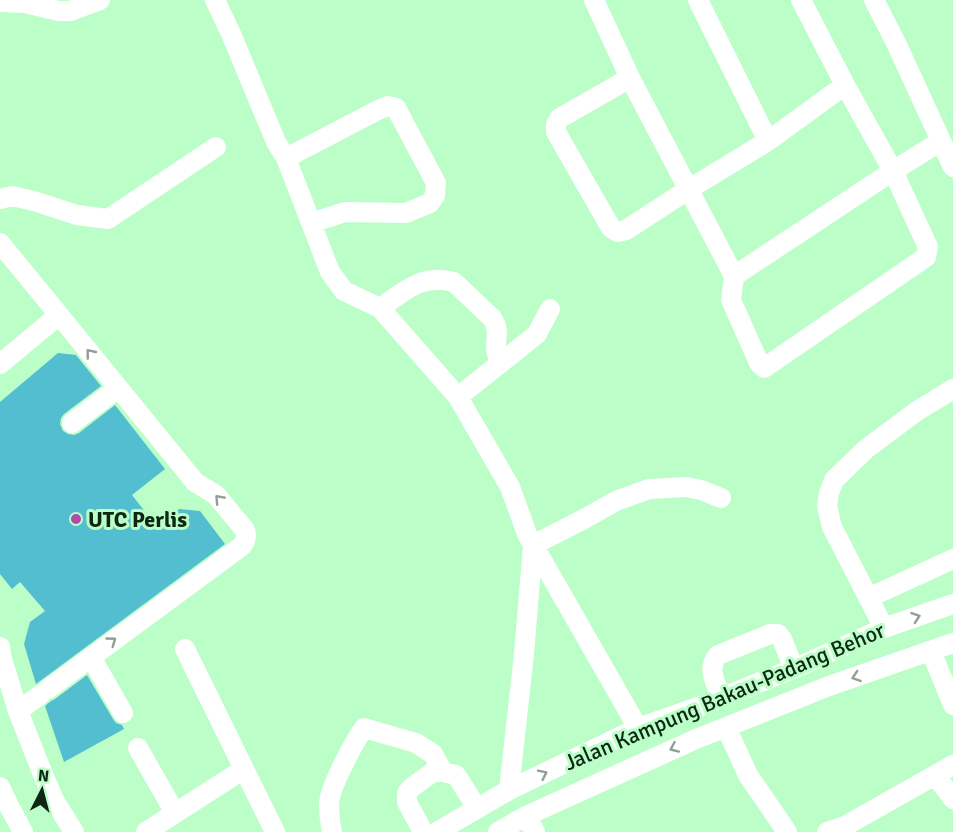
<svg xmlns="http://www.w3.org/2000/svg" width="953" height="832" viewBox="0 0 953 832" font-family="Signika,sans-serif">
<rect width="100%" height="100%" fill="#bbfec7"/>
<!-- building -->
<path fill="#53becf" d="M 58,353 L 76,355 L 101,386 L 64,414 L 61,418 L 60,424 L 63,431 L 68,434 L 74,435 L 79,433 L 115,405 L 165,469 L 132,495 L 157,527 L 179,509 L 200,511 L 225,544 L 36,684 L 24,644 L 30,622 L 45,611 L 20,582 L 12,589 L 0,574 L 0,402 Z
M 87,675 L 113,719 L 116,723 L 122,725 L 124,729 L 64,762 L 45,706 L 51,701 L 55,699 Z"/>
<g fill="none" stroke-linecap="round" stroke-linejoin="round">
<!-- minor -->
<path stroke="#fff" stroke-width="20" d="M 215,0 L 232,36 L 276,142 L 286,158 L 330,272 L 344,291 L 380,308 L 458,397 L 510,487 L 527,534 L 638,728
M 594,0 L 630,78 L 734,276 L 731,300 L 759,363 L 764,368 L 926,257 L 928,247 L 893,171 L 845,85 L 801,0
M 698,0 L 768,141
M 874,0 L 897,45 L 953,167
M 0,2 L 25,3 L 59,11 L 70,11 L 100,0
M 630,78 L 560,118 L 556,124 L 556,132 L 611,228 L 618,232 L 626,230 L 689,189 L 768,141 L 845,85
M 286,158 L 378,110 L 388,106 L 396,108 L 436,183 L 435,195 L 430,203 L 406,213 L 345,212 L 311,223
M 0,199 L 12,196 L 34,201 L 77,215 L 108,219 L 216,147
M 0,243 L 59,315
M 734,276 L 893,171 L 941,141
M 380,308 C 405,291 422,273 454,282 L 492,318 C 502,333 493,340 497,354 C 498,357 500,360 501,363
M 0,364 L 59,315 L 191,477 L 195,482 L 216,495 L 245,530 C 247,537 246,540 242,546 L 48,689
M 458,397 L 537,334 L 550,309
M 72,423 L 118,388
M 868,598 L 953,559
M 884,628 L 832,527 L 827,506 L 829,493 L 834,480 L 866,449 L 917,411 L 953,389
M 0,647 L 2,659 L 18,711 L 42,772 L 54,800 L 74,832
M 185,649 L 275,832
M 931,651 L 953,705
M 91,657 L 123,713
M 721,698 C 716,682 706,669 718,655 L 770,634 L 778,634 L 782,639 L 794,669
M 18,711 L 40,695
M 726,727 L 748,775 L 787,832
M 138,748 L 175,813
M 936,776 L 953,799
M 0,787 L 10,808 L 23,832
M 509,790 L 524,654 L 533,545 L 584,519 L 616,501 L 649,489 L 686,487 L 701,490 L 721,498
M 526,816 L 535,832
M 146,832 L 244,769
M 332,832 C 330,823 329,812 329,803 C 330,787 354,742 364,728 L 416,743 L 433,754 L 443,772
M 423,832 L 407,802 L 407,793 L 411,788 L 433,772 L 443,772 L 456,775 L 477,808
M 437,832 L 509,790 L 638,728 L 701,706 L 800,666 L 884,628 L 953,604
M 498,832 L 526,816 L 696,739 L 829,686 L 953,643
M 827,832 L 845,826 L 953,765"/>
</g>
<!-- one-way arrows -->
<defs><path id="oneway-chevron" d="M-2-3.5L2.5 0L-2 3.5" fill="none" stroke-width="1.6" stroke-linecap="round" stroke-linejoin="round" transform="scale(1.5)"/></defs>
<g stroke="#929e95">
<use href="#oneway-chevron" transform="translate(90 353) rotate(-129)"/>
<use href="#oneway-chevron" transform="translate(219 499) rotate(-133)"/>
<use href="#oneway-chevron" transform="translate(916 617) rotate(-19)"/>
<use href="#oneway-chevron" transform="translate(112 641) rotate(-36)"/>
<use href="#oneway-chevron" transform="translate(856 677) rotate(161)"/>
<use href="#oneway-chevron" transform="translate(674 748) rotate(156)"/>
<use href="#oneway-chevron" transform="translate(543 774) rotate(-26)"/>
</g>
<!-- markers -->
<circle fill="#b24aad" stroke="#bbfec7" stroke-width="2" cx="76" cy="519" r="6"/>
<g text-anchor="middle" stroke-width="6" stroke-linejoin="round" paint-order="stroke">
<!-- poi labels -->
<g font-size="22" font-weight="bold" fill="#0c2713" stroke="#bbfec7" text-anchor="start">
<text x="88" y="527">UTC Perlis</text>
</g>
<!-- street labels -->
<g font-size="22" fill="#0c2713" stroke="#bbfec7">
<text transform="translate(724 696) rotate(-23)" y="8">Jalan Kampung Bakau-Padang Behor</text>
</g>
</g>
<!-- north arrow -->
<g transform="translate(42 790) rotate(6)" stroke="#bbfec7" stroke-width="4.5" paint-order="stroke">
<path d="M0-4.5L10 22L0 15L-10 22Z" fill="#0c2713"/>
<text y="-9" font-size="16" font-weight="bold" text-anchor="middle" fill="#0c2713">N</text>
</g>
</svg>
